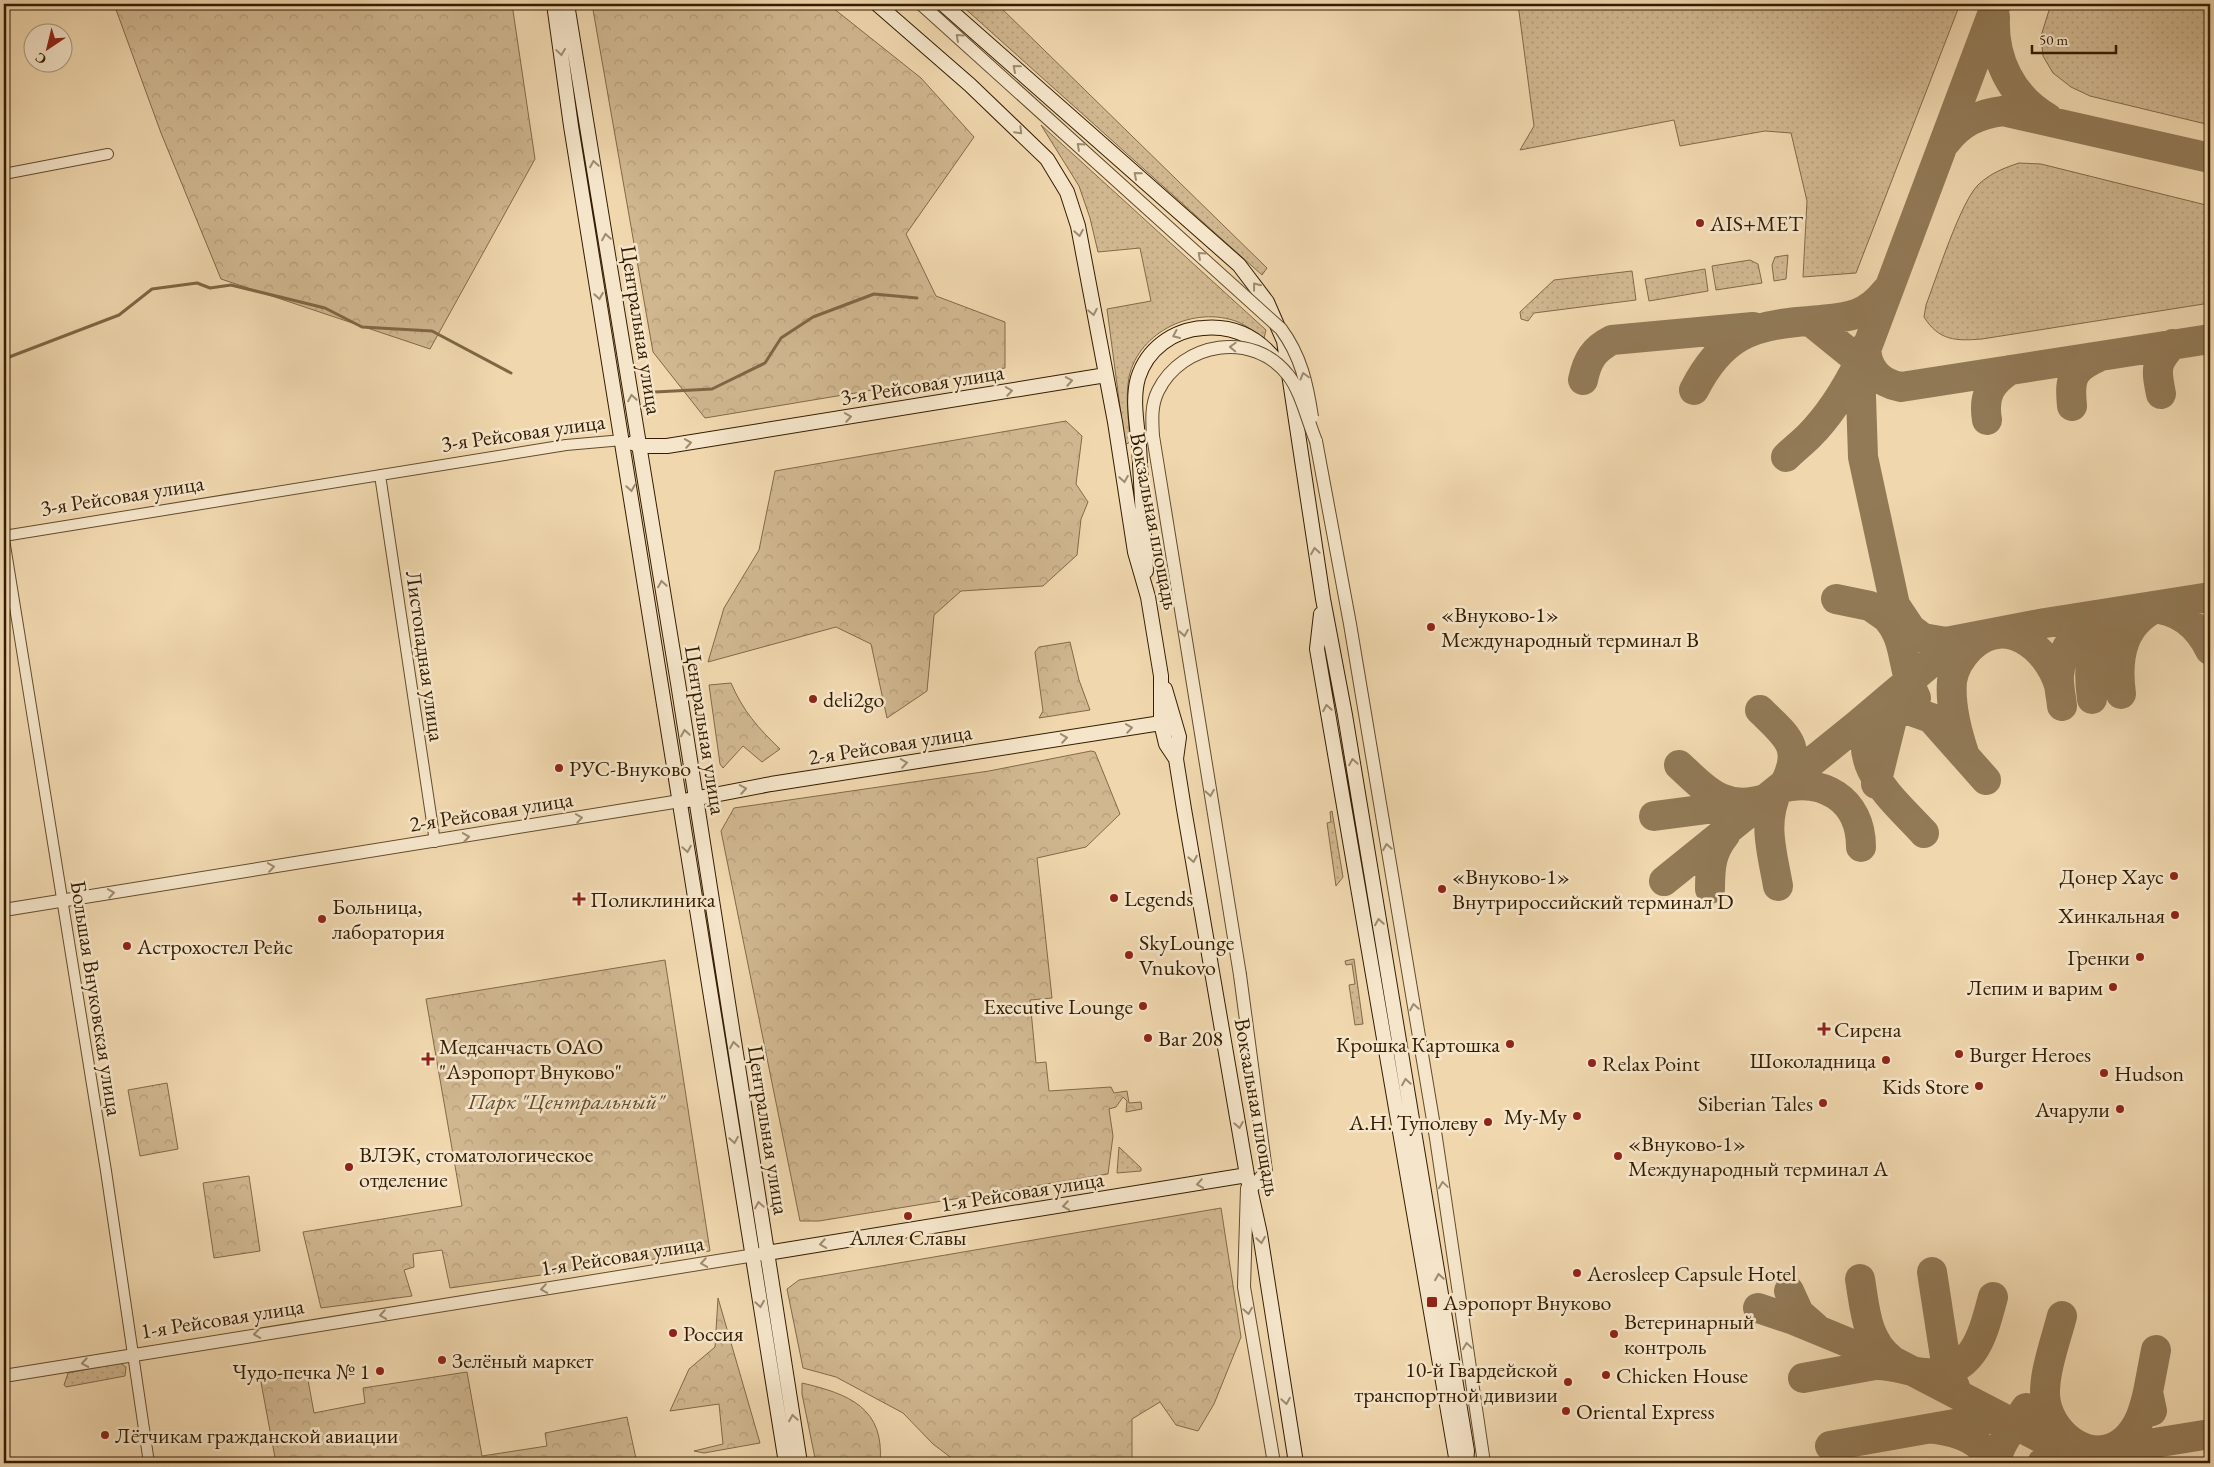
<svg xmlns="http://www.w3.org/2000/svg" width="2214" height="1467" viewBox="0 0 2214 1467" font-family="'EB Garamond',serif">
<defs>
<pattern id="grass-dots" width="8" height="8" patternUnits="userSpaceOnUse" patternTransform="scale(1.25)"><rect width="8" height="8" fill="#d0b790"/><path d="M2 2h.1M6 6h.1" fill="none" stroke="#b39d7a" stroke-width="1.8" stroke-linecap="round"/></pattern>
<pattern id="forest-crowns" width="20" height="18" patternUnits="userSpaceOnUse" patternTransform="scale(1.25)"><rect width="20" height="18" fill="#d0b790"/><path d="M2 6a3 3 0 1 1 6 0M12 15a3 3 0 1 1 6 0" fill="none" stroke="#b39d7a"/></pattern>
</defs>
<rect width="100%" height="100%" fill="#f0d7ae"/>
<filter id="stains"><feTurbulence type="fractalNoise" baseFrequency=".004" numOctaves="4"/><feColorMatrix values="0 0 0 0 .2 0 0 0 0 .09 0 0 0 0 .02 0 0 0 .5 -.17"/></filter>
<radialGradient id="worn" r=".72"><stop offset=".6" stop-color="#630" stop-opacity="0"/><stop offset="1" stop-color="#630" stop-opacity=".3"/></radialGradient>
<!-- grass -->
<path fill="url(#grass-dots)" stroke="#826a48" d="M 960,4 L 997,4 L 1267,268 L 1262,275 Z
M 1518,4 L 1960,4 L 1856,273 L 1803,277 L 1807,201 L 1791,133 L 1765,131 L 1680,146 L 1674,120 L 1520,150 L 1534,126 Z
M 2051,4 L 2210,4 L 2210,125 L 2090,96 L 2071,87 L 2053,73 L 2043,56 L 2041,36 Z
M 1041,125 L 1266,330 L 1264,338 C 1256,333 1247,326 1238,322 C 1195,305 1139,331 1129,377 C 1125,398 1129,421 1130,442 L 1125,445 L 1107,309 L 1151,301 L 1140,248 L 1098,252 L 1090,218 L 1079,186 Z
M 2019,163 L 2041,164 L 2210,206 L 2210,303 L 1982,339 C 1956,341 1939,341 1924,317 L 1926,305 C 1936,279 1961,200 1979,184 C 1991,173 2004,168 2019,163 Z
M 1788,255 L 1786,279 L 1774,281 L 1772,265 L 1775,257 Z
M 1750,260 L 1758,264 L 1762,283 L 1716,290 L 1712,266 Z
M 1705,269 L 1708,291 L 1649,301 L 1645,279 Z
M 1632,271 L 1636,300 L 1534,313 L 1528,321 L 1521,319 L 1520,312 L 1554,280 Z
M 1332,811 L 1343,877 L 1336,886 L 1327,823 L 1331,822 L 1330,812 Z
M 1354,959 L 1363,1024 L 1355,1025 L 1349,985 L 1355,984 L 1352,964 L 1346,965 L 1345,961 Z
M 1119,1147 L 1141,1168 L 1141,1171 L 1117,1173 Z
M 120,1363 L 126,1367 L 125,1376 L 66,1387 L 64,1385 L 68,1373 Z"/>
<!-- forest -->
<path fill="url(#forest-crowns)" stroke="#826a48" d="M 114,4 L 512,4 L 535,159 L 430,349 L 221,279 L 161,133 Z
M 592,4 L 828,4 L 921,78 L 974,137 L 906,234 L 936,296 L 1005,322 L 1005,368 L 705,418 L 653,352 Z
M 1066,421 L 1082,436 L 1076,484 L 1088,502 L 1081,519 L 1077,555 L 1043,586 L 961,591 L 934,615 L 927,691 L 887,718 L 871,644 L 836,627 L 708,662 L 724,608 L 759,550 L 775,471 Z
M 1070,642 L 1079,680 L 1090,710 L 1039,718 L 1043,711 L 1035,652 L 1039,647 Z
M 731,683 C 743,711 758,728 780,749 L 762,762 L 743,746 L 723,768 L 720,764 L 709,685 Z
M 1091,751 L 1095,752 L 1120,814 L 1086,847 L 1037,858 L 1052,998 L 1030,1000 L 1036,1063 L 1046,1062 L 1049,1091 L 1111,1087 L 1114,1093 L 1127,1091 L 1129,1103 L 1141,1102 L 1142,1109 L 1126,1112 L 1127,1101 L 1123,1097 L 1116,1107 L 1109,1109 L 1113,1136 L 1108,1174 L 819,1221 L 800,1221 L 721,831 L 734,808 L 989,771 Z
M 665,960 L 710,1251 L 450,1288 L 442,1250 L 413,1254 L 414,1267 L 404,1270 L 412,1296 L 321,1308 L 303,1232 L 462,1206 L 426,999 Z
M 167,1083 L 178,1149 L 140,1156 L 128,1090 Z
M 249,1176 L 260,1251 L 214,1258 L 203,1183 Z
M 1221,1208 L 1241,1337 L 1214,1404 L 1198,1431 L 1176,1425 L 1160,1402 L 1132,1419 L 1132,1463 L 958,1463 L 933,1444 L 903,1413 L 836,1377 L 803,1368 L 787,1289 L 799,1280 Z
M 718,1298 L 760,1443 L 704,1453 L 694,1451 L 723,1444 L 719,1404 L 670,1411 L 689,1369 L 715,1347 Z
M 306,1369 L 314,1413 L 365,1403 L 363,1388 L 467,1372 L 482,1456 L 547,1446 L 545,1433 L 627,1417 L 637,1463 L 276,1463 L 260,1377 Z
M 802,1383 C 849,1394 885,1408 880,1463 L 816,1463 L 802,1394 Z"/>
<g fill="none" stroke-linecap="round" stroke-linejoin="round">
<!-- stream -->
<path stroke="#7e6745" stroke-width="3" d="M 4,359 L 119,315 L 152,289 L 197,283 L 210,288 L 231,285 L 325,308 L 362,327 L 432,331 L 511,373
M 655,392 L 712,389 L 765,363 L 781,338 L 813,317 L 874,294 L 917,298"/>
<!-- taxiway -->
<path stroke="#927a57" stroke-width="30" d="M 1996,4 L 1860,366 L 1863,457 L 1895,605 L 1911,629 L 1923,638 L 1946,642 L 2045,623 L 2210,597
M 1995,17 C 1993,58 2011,97 2048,118
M 1945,143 C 1960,123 1978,114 2003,111 L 2210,158
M 1810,321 C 1844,317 1864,319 1886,291
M 1866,346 C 1866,369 1879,383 1901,387 L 2210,339
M 1583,380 C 1587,360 1594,349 1612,340 L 1753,327
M 1694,390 C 1721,337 1751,324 1810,321 L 1873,372
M 2161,394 C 2156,369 2155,363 2173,344
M 2072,406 C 2069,376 2073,368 2101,356
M 1987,420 C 1983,396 1990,383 2010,370
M 1786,457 C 1793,450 1802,443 1809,436 C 1830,415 1847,387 1860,361
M 1836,599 L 1870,606 L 1900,627
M 2150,608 C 2178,609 2198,625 2210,650
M 1884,615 C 1909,640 1900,667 1916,698
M 2121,694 C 2116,657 2122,622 2160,606
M 2092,699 C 2087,662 2090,638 2122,615
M 2062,706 C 2061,695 2058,685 2059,675 C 2061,648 2079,625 2103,616
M 1760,710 C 1785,735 1804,746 1785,783
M 1964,753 C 1957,732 1950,704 1952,681 C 1954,669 1961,657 1970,648 C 2005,614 2047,646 2059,685
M 1679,765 C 1707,791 1726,813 1767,798
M 1876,784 L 1899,691
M 1654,816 L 1738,805
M 1924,833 C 1890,796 1845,762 1876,709 L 1903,708 L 1931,718 L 1986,780
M 1664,881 L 1856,726 L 1947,649 L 1962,641
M 1778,886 C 1772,851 1762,823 1778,789 C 1822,776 1861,799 1861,847
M 1710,889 C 1710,868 1711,852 1725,835
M 1932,1272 L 1947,1370 L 1955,1387
M 1860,1279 C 1865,1309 1866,1341 1892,1360
M 1789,1291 L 1799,1313 L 1815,1327
M 1758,1308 L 1791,1319 L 1893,1361 L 2074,1455
M 2062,1316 C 2056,1340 2041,1379 2046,1403 C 2053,1437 2093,1467 2125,1440 C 2139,1427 2144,1410 2148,1392
M 1803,1378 L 1875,1365 C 1893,1364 1908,1372 1925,1373 C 1974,1376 1983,1334 1993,1297
M 2152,1411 L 2148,1392 L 2156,1350
M 1935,1429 C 1958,1432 1983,1440 1991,1463
M 1830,1446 L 1977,1420 L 1994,1418 L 2005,1420
M 1996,1463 C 1998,1444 2016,1424 2026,1408
M 2042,1463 L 2049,1460 L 2210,1434"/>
<defs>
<path id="minor" d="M 4,174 L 108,154
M 380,475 L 435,842
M 4,536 L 566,445 L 623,440
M 4,539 L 106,1171 L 149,1463"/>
<path id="tertiary" d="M 1316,441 L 1350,624 L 1436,1138 L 1484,1463
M 4,910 L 680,801
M 1240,975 L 1266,1171 L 1251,1189
M 1247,1188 L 1244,1287 L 1274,1463
M 4,1376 L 761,1254"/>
<path id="secondary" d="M 554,4 L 571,126 L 786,1463
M 567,4 L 678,683 L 800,1463
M 877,4 L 970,85 L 1047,159 L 1067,192 L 1078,226 L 1115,422 L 1135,552 L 1148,597 L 1161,676 L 1161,723 L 1166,744 L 1176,759
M 943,4 L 1239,265 L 1267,302 L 1284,341 L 1323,599 L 1345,715 L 1467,1451 L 1466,1463
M 633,443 L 640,446 L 667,446 L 1106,375
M 1146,571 C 1144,529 1141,488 1139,446 C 1137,424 1132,399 1138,378 C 1147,349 1173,330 1203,328 C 1234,325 1259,338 1278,363
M 1321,614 L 1317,649 L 1457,1463
M 1165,689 L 1179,737 L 1176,759 L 1184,809 L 1247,1175 L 1260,1234 L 1296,1463
M 688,800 L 771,784 L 1161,723
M 767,1253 L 1247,1175"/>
</defs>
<!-- minor casing -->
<use href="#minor" stroke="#634c2c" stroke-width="12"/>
<!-- tertiary casing -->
<use href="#tertiary" stroke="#634c2c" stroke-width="14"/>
<!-- secondary casing -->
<use href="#secondary" stroke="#341d00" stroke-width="16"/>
<!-- minor -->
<use href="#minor" stroke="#f5e5ca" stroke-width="10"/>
<!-- tertiary -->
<use href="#tertiary" stroke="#f5e5ca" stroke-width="12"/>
<!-- secondary -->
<use href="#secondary" stroke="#f5e5ca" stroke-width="14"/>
<defs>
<path id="tertiary-bridge" d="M 921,4 L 1281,329 C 1301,356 1307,384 1312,417
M 1240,975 L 1153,436 C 1152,420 1151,405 1158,391 C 1182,342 1253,330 1288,375 C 1301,391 1308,422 1316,441"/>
</defs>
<!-- tertiary-bridge casing -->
<use href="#tertiary-bridge" stroke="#634c2c" stroke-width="14" stroke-linecap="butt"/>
<!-- tertiary-bridge -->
<use href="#tertiary-bridge" stroke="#f5e5ca" stroke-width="12"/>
</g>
<!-- one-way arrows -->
<defs><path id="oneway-chevron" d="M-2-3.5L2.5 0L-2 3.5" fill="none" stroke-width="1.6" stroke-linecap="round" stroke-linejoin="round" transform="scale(1.25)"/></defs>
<g stroke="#9e8b6f">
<use href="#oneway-chevron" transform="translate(959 37) rotate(-138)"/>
<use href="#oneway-chevron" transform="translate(561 52) rotate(82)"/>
<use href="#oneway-chevron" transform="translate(1016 68) rotate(-139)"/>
<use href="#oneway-chevron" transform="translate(1019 131) rotate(45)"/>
<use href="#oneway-chevron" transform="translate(1080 146) rotate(-138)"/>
<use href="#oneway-chevron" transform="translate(594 164) rotate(-99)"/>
<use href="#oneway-chevron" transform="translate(1137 175) rotate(-139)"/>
<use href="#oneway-chevron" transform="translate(1079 233) rotate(80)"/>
<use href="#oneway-chevron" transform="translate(606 237) rotate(-99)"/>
<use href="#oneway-chevron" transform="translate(1201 255) rotate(-138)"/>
<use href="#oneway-chevron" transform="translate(1256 286) rotate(-128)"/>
<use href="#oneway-chevron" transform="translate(599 296) rotate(81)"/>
<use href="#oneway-chevron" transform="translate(1093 312) rotate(79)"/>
<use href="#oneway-chevron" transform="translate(1176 335) rotate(156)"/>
<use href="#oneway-chevron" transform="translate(1233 347) rotate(-178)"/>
<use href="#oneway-chevron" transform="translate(1304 376) rotate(-105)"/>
<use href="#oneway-chevron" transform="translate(1069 381) rotate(-10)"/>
<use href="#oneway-chevron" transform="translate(1009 391) rotate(-9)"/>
<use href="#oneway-chevron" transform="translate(632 398) rotate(-99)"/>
<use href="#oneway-chevron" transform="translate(848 417) rotate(-9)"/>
<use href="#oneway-chevron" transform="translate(688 443) rotate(-9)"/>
<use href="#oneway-chevron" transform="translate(1124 479) rotate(81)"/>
<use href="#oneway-chevron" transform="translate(631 488) rotate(81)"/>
<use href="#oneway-chevron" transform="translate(1315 551) rotate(-99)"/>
<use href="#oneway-chevron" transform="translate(662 584) rotate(-99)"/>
<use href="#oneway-chevron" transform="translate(1184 633) rotate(81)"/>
<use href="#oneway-chevron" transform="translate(1327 708) rotate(-100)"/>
<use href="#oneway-chevron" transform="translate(1129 728) rotate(-9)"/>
<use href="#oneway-chevron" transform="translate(685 733) rotate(-99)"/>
<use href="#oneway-chevron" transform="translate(1064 738) rotate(-9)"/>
<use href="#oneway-chevron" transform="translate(1353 762) rotate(-100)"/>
<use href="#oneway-chevron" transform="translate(904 763) rotate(-9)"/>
<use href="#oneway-chevron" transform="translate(743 789) rotate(-10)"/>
<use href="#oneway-chevron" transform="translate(1210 793) rotate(81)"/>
<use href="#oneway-chevron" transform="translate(579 818) rotate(-9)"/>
<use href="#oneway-chevron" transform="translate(466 837) rotate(-9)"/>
<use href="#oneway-chevron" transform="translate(1387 847) rotate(-100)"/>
<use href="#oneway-chevron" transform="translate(687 849) rotate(81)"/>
<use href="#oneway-chevron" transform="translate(1193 859) rotate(80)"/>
<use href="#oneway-chevron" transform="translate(271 867) rotate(-9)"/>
<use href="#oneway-chevron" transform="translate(111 893) rotate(-9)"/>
<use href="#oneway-chevron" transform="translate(1379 922) rotate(-99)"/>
<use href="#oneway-chevron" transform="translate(1414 1007) rotate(-100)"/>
<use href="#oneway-chevron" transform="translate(734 1045) rotate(-99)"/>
<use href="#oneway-chevron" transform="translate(1406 1082) rotate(-99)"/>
<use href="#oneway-chevron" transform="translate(1239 1125) rotate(80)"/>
<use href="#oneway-chevron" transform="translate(734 1140) rotate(81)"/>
<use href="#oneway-chevron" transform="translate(1200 1184) rotate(171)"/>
<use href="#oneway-chevron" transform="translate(1443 1185) rotate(-98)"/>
<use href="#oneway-chevron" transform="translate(759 1205) rotate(-99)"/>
<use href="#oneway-chevron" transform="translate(1066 1206) rotate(171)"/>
<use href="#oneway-chevron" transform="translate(1261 1240) rotate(81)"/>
<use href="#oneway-chevron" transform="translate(823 1244) rotate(171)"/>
<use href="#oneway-chevron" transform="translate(704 1263) rotate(171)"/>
<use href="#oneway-chevron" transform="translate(1439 1277) rotate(-99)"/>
<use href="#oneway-chevron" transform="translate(544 1289) rotate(171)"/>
<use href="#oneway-chevron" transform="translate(760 1304) rotate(81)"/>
<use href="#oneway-chevron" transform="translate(1248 1311) rotate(80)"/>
<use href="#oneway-chevron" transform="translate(383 1315) rotate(171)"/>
<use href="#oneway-chevron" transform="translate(257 1334) rotate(171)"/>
<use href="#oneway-chevron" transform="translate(1467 1346) rotate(-98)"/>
<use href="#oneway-chevron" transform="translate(85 1363) rotate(170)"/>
<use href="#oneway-chevron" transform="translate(1286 1401) rotate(81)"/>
<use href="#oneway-chevron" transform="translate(793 1418) rotate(-99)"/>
</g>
<!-- markers -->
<g fill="#8f2418" stroke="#f5e5ca" stroke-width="2">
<circle cx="1700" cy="223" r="5"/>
<circle cx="1431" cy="627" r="5"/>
<circle cx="813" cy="699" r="5"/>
<circle cx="559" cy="768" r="5"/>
<circle cx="2174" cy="876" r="5"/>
<circle cx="1442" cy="889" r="5"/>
<circle cx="1114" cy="898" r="5"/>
<path d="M576.5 891.5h5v5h5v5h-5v5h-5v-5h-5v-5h5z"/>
<circle cx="2175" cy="915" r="5"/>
<circle cx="322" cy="919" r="5"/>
<circle cx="127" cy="946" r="5"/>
<circle cx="1129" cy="955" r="5"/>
<circle cx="2140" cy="957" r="5"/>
<circle cx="2113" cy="987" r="5"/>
<circle cx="1143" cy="1006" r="5"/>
<path d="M1821.5 1021.5h5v5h5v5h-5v5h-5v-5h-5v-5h5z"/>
<circle cx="1148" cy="1038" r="5"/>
<circle cx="1510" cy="1044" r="5"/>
<circle cx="1959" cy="1054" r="5"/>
<path d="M425.5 1051.5h5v5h5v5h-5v5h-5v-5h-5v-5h5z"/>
<circle cx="1886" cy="1060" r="5"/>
<circle cx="1592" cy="1063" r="5"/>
<circle cx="2104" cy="1073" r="5"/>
<circle cx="1979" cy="1086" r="5"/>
<circle cx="1823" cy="1103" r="5"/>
<circle cx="2120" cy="1109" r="5"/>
<circle cx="1577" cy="1116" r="5"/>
<circle cx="1488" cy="1122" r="5"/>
<circle cx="1618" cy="1156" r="5"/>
<circle cx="349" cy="1167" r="5"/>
<circle cx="908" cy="1216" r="5"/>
<circle cx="1577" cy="1273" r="5"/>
<rect x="1426" y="1296" width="12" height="12" rx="2.5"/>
<circle cx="673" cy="1333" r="5"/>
<circle cx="1614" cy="1334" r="5"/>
<circle cx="442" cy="1360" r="5"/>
<circle cx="380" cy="1371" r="5"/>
<circle cx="1606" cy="1375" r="5"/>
<circle cx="1568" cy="1382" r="5"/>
<circle cx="1566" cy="1411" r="5"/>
<circle cx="105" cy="1435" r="5"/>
</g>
<g text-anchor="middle" stroke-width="5" stroke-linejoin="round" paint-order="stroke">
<!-- poi labels -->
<g font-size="22" fill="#341d00" stroke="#f5e5ca" text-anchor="start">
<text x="1710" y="231">AIS+MET</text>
<text x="1441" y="622">«Внуково-1»<tspan x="1441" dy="25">Международный терминал B</tspan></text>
<text x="823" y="707">deli2go</text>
<text x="569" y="776">РУС-Внуково</text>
<text x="1452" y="884">«Внуково-1»<tspan x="1452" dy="25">Внутрироссийский терминал D</tspan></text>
<text x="2164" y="884" text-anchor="end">Донер Хаус</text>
<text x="1124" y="906">Legends</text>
<text x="590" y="907">Поликлиника</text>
<text x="332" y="914">Больница,<tspan x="332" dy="25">лаборатория</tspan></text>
<text x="2165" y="923" text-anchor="end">Хинкальная</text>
<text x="1139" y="950">SkyLounge<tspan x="1139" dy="25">Vnukovo</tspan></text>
<text x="137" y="954">Астрохостел Рейс</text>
<text x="2130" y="965" text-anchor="end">Гренки</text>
<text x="2103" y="995" text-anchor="end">Лепим и варим</text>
<text x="1133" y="1014" text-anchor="end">Executive Lounge</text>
<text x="1834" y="1037">Сирена</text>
<text x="1158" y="1046">Bar 208</text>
<text x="1500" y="1052" text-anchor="end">Крошка Картошка</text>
<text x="439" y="1054">Медсанчасть ОАО<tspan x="439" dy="25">"Аэропорт Внуково"</tspan></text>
<text x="1969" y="1062">Burger Heroes</text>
<text x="1876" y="1068" text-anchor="end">Шоколадница</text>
<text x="1602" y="1071">Relax Point</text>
<text x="2114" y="1081">Hudson</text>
<text x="1969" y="1094" text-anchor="end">Kids Store</text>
<text x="1813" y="1111" text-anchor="end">Siberian Tales</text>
<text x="2110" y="1117" text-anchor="end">Ачарули</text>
<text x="1567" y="1124" text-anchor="end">Му-Му</text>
<text x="1478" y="1130" text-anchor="end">А.Н. Туполеву</text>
<text x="1628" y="1151">«Внуково-1»<tspan x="1628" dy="25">Международный терминал А</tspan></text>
<text x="359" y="1162">ВЛЭК, стоматологическое<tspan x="359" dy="25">отделение</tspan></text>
<text x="908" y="1245" text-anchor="middle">Аллея Славы</text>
<text x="1587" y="1281">Aerosleep Capsule Hotel</text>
<text x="1443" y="1310">Аэропорт Внуково</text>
<text x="1624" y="1329">Ветеринарный<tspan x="1624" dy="25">контроль</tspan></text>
<text x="683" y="1341">Россия</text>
<text x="452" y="1368">Зелёный маркет</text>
<text x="1558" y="1377" text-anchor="end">10-й Гвардейской<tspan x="1558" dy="25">транспортной дивизии</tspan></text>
<text x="370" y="1379" text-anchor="end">Чудо-печка № 1</text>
<text x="1616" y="1383">Chicken House</text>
<text x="1576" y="1419">Oriental Express</text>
<text x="115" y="1443">Лётчикам гражданской авиации</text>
</g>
<!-- street labels -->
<g font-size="22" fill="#341d00" stroke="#f5e5ca">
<text transform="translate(642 330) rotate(81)" y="8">Центральная улица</text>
<text transform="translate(922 384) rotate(-9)" y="8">3-я Рейсовая улица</text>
<text transform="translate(523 432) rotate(-8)" y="8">3-я Рейсовая улица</text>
<text transform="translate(122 495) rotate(-9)" y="8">3-я Рейсовая улица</text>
<text transform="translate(1155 521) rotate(79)" y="8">Вокзальная площадь</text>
<text transform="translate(426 656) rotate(82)" y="8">Листопадная улица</text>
<text transform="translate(706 730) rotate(81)" y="8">Центральная улица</text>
<text transform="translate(890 744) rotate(-9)" y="8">2-я Рейсовая улица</text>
<text transform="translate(491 811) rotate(-9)" y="8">2-я Рейсовая улица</text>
<text transform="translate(97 998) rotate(81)" y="8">Большая Внуковская улица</text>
<text transform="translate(1258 1107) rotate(80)" y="8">Вокзальная площадь</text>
<text transform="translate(769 1130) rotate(81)" y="8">Центральная улица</text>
<text transform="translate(1022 1191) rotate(-9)" y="8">1-я Рейсовая улица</text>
<text transform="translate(622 1255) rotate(-9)" y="8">1-я Рейсовая улица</text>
<text transform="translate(222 1318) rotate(-9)" y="8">1-я Рейсовая улица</text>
</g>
<!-- park labels -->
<g font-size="22" font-style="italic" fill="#634b2b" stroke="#f5e5ca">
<text x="566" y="1109">Парк "Центральный"</text>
</g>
</g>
<!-- margin -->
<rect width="2214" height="1467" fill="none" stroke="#f0d7ae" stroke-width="20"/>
<rect x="5" y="5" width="2204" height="1457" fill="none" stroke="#341d00" stroke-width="2.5"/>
<rect x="10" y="10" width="2194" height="1447" fill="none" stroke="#341d00"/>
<!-- north arrow -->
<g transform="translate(48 48) rotate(215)"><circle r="24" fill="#f5e5ca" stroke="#a89579"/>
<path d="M0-4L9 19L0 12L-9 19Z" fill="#8f2418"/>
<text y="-8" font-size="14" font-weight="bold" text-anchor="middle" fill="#341d00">С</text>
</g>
<!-- scale -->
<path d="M2032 45v8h84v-8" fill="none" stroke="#341d00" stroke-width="2.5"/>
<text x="2039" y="45" font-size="15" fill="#341d00" stroke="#f5e5ca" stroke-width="4" paint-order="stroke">50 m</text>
<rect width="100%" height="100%" filter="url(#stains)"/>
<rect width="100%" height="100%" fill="url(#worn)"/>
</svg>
